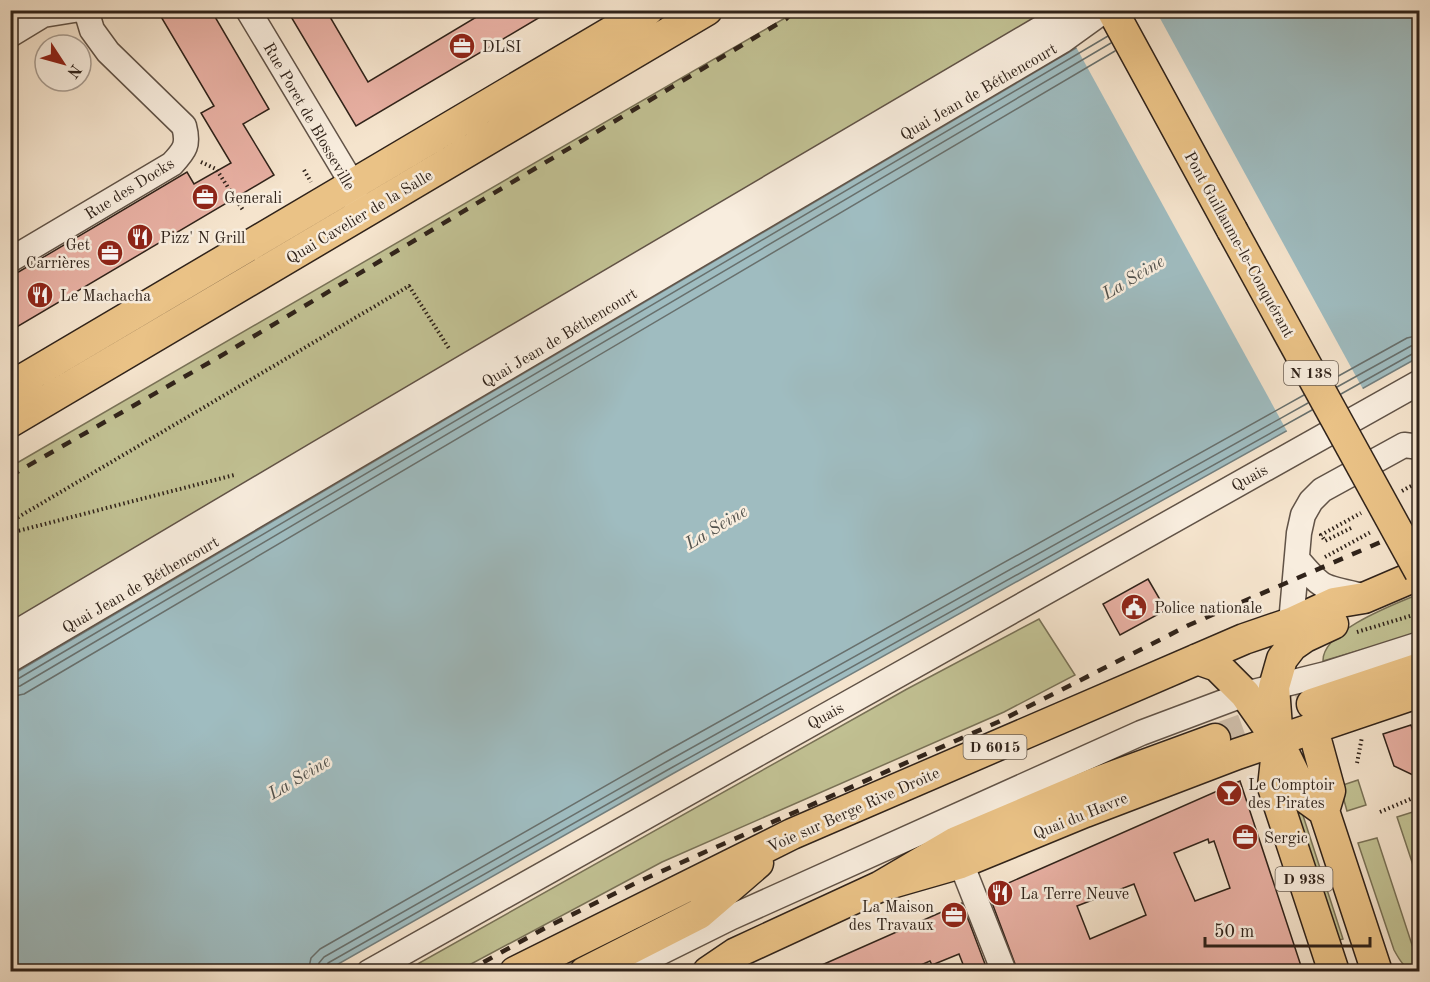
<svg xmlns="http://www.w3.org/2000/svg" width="1430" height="982" viewBox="0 0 1430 982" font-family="'Old Standard TT',serif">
<rect width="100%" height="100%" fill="#f5e4cd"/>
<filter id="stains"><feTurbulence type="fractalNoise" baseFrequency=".00333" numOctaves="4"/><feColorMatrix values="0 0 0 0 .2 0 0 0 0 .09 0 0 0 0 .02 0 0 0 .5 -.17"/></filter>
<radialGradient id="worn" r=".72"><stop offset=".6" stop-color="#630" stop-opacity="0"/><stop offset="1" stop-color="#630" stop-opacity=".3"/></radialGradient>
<!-- green -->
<path fill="#c2c294" stroke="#797257" stroke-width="1.5" d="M 797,11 L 1041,11 L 1067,49 L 11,676 L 10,467 Z
M 1419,594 L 1419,633 L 1323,661 C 1322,631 1395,604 1419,594 Z
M 1039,619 L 1075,675 L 1004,712 L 662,862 L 458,971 L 405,971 L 907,689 Z
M 1358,780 L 1366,805 L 1347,811 L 1340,786 Z
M 1298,800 L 1343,939 L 1336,941 L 1291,802 Z
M 1419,810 L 1420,810 L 1419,883 L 1397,817 Z
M 1377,838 L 1419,966 L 1419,971 C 1406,972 1400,961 1394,950 L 1358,843 Z"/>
<!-- water -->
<path fill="#9fbcc0" stroke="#737f7e" stroke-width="1.5" d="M 1139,11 L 1419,11 L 1419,357 L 674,773 L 326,971 L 11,971 L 10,676 Z"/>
<!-- pier -->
<path fill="#f5e4cd" d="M 1133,10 L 1156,11 L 1364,391 L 1288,433 L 1075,45 Z"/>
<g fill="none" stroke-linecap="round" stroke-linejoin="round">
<!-- shore -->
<path stroke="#68706d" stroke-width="1.5" d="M 1333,379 L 1407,338 L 1420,335
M 1337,387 L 1411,346 L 1420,344
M 1341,394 L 1414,353 L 1420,352
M 10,681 L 16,680 L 1108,36
M 10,688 L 20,686 L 1111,43
M 10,697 L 24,694 L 1115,51
M 308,972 L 311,958 L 320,949 L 663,753 L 1304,395
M 317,972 L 319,963 L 324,957 L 668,761 L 1308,403
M 324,972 L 328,963 L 671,768 L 1312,410"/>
</g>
<!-- building -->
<path fill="#e8b0a3" stroke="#30231a" stroke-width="1.5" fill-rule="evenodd" d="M 157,10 L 211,10 L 269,109 L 243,124 L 274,175 L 10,331 L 10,277 L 187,172 L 194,184 L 231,163 L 201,113 L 214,106 Z
M 287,10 L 326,10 L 368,82 L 488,10 L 552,10 L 356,126 Z
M 1148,579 L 1166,610 L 1120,635 L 1103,604 Z
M 1411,725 L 1419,751 L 1419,766 L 1415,776 L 1394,766 L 1383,734 Z
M 1240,781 L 1303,972 L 1018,972 L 988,892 ZM 1208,839 L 1209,843 L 1214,841 L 1230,888 L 1195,901 L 1174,853 ZM 1134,884 L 1146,915 L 1090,939 L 1077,906 Z
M 962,903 L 988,972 L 966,972 L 959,954 L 932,965 L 930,961 L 905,972 L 806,972 Z"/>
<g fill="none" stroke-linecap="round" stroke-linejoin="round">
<!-- major-tunnel -->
<path stroke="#cebda9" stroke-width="30" stroke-dasharray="30 15" stroke-linecap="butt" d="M 1215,739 L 1312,704"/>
<defs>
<path id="minor" d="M 248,10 L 353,185 L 356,202
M 10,35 L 43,15 L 74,10
M 10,260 L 172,164 C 185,150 189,145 184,126 L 108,52 L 92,30 L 86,10
M 1297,559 C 1322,588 1320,587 1359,595
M 1291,623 L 1299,533 L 1303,515 L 1311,501 L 1322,490 L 1404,445 L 1420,447
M 10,636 L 317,454 L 1043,27 L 1077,10
M 10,660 L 1062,41 L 1105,10
M 961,863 L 1004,972
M 369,972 L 1420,382
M 621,972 L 732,917 L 1141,733 L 1245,694 L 1326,674 L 1420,644"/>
<path id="major" d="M 1112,10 L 1232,230
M 10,387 L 648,10
M 10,422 L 707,10
M 1333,624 L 1305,637 L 1292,646 L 1282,659 L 1274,687 L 1278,741 L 1273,787 L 1334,972
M 1197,659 L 1217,666 L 1245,694 L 1278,741 L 1306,798 L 1324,811 L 1377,972
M 1312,704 L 1420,668
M 1313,729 L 1330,791 L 1324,811
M 881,886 L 961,863 L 1085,812 L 1237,754 L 1420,692
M 515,972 L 792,834 L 1244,639 L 1291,623 L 1334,603 L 1364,598 L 1420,574
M 585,972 L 699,914 L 758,863
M 708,972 L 736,953 L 881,886 L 956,842 L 1095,783 L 1215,739"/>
</defs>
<!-- minor casing -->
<use href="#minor" stroke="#615347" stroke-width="27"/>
<!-- major casing -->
<use href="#major" stroke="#30231a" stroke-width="33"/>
<!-- path -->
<path stroke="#30231a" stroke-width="4" stroke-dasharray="1.5 3" stroke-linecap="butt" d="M 578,10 L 578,11
M 201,162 L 216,169 L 243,210
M 304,170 L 311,182
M 1402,491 L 1420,481
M 10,522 L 409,286 L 450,350
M 1351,528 L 1325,541 L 1321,535 L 1361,513
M 10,533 L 234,475
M 1325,557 L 1371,532
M 1357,632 L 1420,613
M 1357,763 L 1362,737
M 1380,812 L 1420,795"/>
<!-- minor -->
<use href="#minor" stroke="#f8edde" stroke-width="24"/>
<!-- major -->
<use href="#major" stroke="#eac286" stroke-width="30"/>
<!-- rail -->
<path stroke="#30231a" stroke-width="4.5" stroke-dasharray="10 10" stroke-linecap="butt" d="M 10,476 L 219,357 L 786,19 L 795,10
M 466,972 L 545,928 L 642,880 L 998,722 L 1189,625 L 1420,525"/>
<defs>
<path id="major-bridge" d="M 1232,230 L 1420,572"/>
</defs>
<!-- major-bridge casing -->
<use href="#major-bridge" stroke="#30231a" stroke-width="33" stroke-linecap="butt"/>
<!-- major-bridge -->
<use href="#major-bridge" stroke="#eac286" stroke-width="30"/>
</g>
<!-- icons -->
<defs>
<symbol id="office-disc" viewBox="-11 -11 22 22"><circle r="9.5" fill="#8f2418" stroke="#f8edde"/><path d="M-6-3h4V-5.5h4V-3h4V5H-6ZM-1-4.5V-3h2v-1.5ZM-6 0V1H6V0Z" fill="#fff"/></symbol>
<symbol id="restaurant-disc" viewBox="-11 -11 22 22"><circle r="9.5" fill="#8f2418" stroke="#f8edde"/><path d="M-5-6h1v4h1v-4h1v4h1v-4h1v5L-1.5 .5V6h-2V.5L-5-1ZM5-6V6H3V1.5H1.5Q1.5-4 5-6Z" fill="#fff"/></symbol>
<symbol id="civic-disc" viewBox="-11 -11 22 22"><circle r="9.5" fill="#8f2418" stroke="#f8edde"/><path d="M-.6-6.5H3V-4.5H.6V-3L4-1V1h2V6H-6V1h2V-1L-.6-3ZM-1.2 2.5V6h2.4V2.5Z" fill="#fff"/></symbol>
<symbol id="bar-disc" viewBox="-11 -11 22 22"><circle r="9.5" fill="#8f2418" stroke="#f8edde"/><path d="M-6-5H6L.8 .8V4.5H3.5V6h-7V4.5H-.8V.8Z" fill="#fff"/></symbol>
</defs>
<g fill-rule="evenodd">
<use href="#office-disc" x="447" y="31" width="30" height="30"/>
<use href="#office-disc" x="190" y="182" width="30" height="30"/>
<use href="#restaurant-disc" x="125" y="222" width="30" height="30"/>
<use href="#office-disc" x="95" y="238" width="30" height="30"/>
<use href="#restaurant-disc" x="25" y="280" width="30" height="30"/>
<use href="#civic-disc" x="1119" y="592" width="30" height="30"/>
<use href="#bar-disc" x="1214" y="778" width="30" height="30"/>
<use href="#office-disc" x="1230" y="822" width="30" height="30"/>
<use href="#restaurant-disc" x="985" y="878" width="30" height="30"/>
<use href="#office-disc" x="939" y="900" width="30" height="30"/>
</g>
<g text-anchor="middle" stroke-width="5" stroke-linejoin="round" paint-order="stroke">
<!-- shield labels -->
<g fill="#f8edde" stroke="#6c6055" stroke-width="1.5">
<rect x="1284" y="361" width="54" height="24" rx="4.5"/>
<rect x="963.5" y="735" width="63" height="24" rx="4.5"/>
<rect x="1275.5" y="867" width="57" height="24" rx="4.5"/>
</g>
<g font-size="15" font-weight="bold" fill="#30231a">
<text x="1311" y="378">N 138</text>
<text x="995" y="752">D 6015</text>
<text x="1304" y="884">D 938</text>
</g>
<!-- poi labels -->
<g font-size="16" fill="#30231a" stroke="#f8edde" text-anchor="start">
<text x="482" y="52">DLSI</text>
<text x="224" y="203">Generali</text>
<text x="160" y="243">Pizz' N Grill</text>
<text x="90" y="250" text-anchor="end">Get<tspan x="90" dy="18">Carrières</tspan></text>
<text x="60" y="301">Le Machacha</text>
<text x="1154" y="613">Police nationale</text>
<text x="1248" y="790">Le Comptoir<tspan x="1248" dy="18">des Pirates</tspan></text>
<text x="1264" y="843">Sergic</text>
<text x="1020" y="899">La Terre Neuve</text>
<text x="934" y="912" text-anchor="end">La Maison<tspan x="934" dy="18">des Travaux</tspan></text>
</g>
<!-- street labels -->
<g font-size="16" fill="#30231a" stroke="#f8edde">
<text transform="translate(978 91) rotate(-30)" y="6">Quai Jean de Béthencourt</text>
<text transform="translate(310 116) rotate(60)" y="6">Rue Poret de Blosseville</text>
<text transform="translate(129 188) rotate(-32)" y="6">Rue des Docks</text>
<text transform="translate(359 216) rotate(-31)" y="6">Quai Cavelier de la Salle</text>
<text transform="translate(1240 244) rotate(61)" y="6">Pont Guillaume-le-Conquérant</text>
<text transform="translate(559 337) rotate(-31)" y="6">Quai Jean de Béthencourt</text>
<text transform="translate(1249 477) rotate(-29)" y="6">Quais</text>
<text transform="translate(140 584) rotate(-30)" y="6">Quai Jean de Béthencourt</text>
<text transform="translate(825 715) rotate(-29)" y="6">Quais</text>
<text transform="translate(853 809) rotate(-24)" y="6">Voie sur Berge Rive Droite</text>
<text transform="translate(1080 815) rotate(-22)" y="6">Quai du Havre</text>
</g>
<!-- water labels -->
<g font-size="18" font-style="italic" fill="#51514c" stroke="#f8edde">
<text transform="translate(1133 277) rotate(-31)" y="6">La Seine</text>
<text transform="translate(716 527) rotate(-31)" y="6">La Seine</text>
<text transform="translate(299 777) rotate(-31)" y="6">La Seine</text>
</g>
</g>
<!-- margin -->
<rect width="1430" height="982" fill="none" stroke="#f5e4cd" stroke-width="36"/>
<rect x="12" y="12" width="1406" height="958" fill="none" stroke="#30231a" stroke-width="3"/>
<rect x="18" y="18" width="1394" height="946" fill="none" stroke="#30231a" stroke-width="1.5"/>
<!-- north arrow -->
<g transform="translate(63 63) rotate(126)"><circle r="28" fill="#f8edde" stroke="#a89c90" stroke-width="1.5"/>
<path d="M0-4.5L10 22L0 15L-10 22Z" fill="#8f2418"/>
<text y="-9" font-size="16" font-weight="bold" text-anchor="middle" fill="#30231a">N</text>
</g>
<!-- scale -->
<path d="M1205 937v9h165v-9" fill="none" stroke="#30231a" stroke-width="3"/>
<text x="1214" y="937" font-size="18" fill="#30231a" stroke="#f8edde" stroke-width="4.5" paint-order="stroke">50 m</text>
<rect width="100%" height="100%" filter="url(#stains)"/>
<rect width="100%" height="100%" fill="url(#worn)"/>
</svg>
